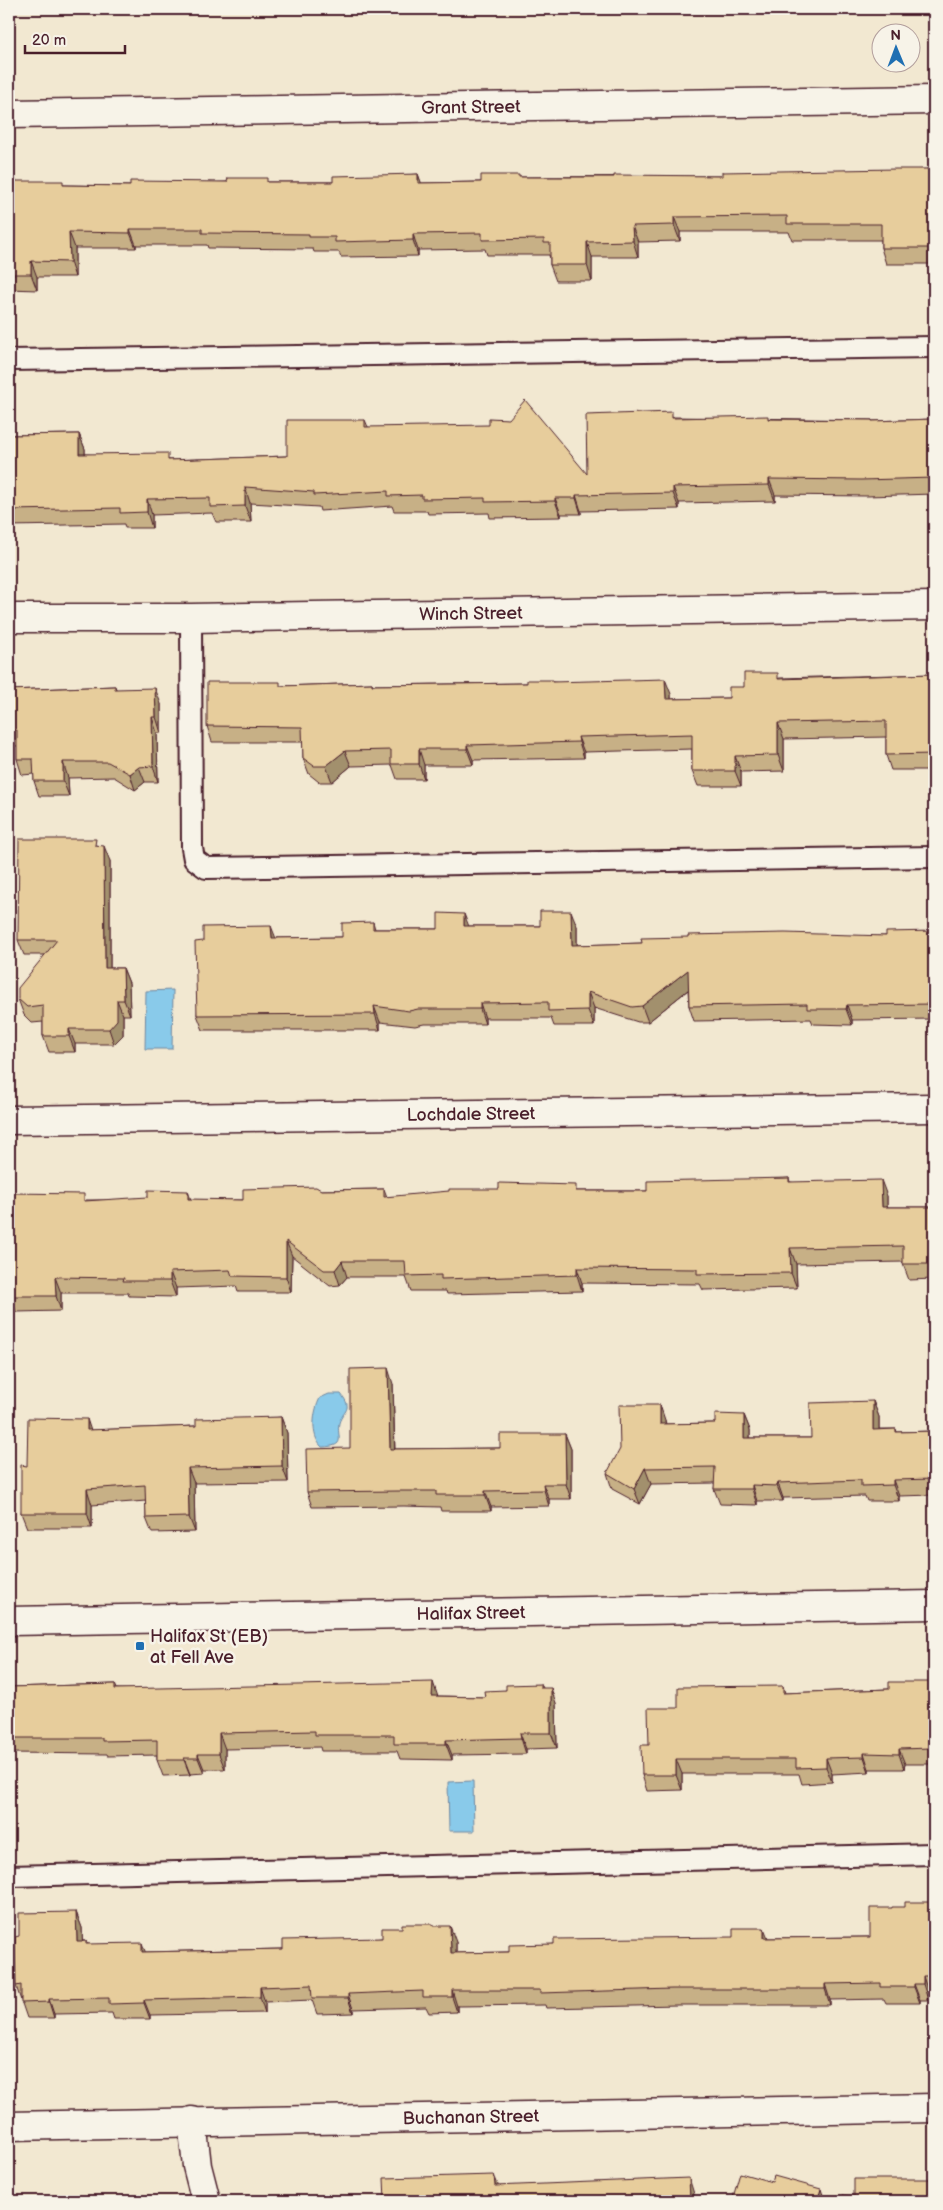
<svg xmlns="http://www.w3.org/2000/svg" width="943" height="2210" viewBox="0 0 943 2210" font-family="'Balsamiq Sans',sans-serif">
<rect width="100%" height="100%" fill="#f2e8d1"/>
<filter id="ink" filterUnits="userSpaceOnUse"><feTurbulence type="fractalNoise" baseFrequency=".02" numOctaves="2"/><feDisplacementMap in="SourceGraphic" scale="10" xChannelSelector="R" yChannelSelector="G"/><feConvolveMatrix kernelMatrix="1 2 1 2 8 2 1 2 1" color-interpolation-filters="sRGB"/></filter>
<g filter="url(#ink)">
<!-- water -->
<path fill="#89caea" stroke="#70869e" d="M 173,990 L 172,1049 L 145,1049 L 146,991 Z
M 329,1394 L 341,1394 C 354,1410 343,1410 339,1423 C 336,1438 348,1446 322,1447 C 310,1436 313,1412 320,1398 Z
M 473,1781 L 474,1831 L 449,1831 L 448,1782 Z"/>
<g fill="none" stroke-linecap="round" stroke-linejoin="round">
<defs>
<path id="lane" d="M 9,360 L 934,347
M 191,618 L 192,848 L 194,859 L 206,868 L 934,857
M 9,1876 L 934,1854"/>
<g id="street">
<path id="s1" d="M 9,114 L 934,100"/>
<path id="s2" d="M 9,618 L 191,618 L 934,606"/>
<path id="s3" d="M 9,1120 L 934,1108"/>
<path d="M 192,2121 L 197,2166 L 206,2201"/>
<path id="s4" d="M 9,2126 L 934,2108"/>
</g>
<g id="secondary">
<path id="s5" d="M 9,1621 L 934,1605"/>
</g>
</defs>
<!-- lane casing -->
<use href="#lane" stroke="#4a1f2b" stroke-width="24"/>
<!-- street casing -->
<use href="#street" stroke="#4a1f2b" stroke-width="31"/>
<!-- secondary casing -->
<use href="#secondary" stroke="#4a1f2b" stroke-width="31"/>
<!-- lane -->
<use href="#lane" stroke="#f7f3e8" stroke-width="20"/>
<!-- street -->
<use href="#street" stroke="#f7f3e8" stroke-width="28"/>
<!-- secondary -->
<use href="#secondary" stroke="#f7f3e8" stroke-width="28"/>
</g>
<!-- wall -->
<path fill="#c7b086" stroke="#4a1f2b" d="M 835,9 L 878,9 L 878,11 L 837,13 Z
M 934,169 L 934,264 L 886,264 L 881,248 L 881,240 L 792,240 L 789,232 L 680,232 L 680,241 L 638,242 L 638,257 L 592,257 L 592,281 L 556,281 L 550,265 L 550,259 L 549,255 L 487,255 L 485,249 L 418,250 L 418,256 L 341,257 L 339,252 L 314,252 L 313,249 L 208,248 L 207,245 L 136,245 L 136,248 L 75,248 L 75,277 L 37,277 L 37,290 L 9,289 L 9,181 L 64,185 L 130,186 L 227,182 L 333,182 L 418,174 L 421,183 L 481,182 L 520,177 L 722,176 Z
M 673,417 L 872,420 L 872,421 L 934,419 L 934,494 L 867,496 L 775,495 L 775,501 L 679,503 L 679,509 L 581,511 L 581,514 L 561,514 L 561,517 L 490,518 L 489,513 L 428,514 L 427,511 L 394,511 L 392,506 L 320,511 L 319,507 L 250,503 L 251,522 L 216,522 L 212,513 L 152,515 L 152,528 L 125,528 L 124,524 L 9,526 L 9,435 L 79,434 L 85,449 L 85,454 L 171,460 L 287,456 L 365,420 L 368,427 L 587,474 Z
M 934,674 L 934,770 L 891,770 L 886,755 L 886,737 L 784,739 L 784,771 L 741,772 L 741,786 L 698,786 L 692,771 L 692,749 L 584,752 L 584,758 L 473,760 L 473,765 L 424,765 L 424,779 L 397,779 L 392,765 L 351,766 L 332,782 L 319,782 L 309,774 L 303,758 L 303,742 L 212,742 L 207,726 L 282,686 L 372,683 L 373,685 L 527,683 L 553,682 L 671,694 L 671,699 L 729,698 L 744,687 L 780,678 Z
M 115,686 L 116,689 L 161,704 L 161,733 L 157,733 L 158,782 L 145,782 L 135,790 L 114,777 L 68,778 L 69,796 L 39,796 L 34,781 L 34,774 L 22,775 L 17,759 L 17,746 L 9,745 L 9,690 Z
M 98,845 L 110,861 L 110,968 L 123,968 L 129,983 L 130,1015 L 123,1015 L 123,1035 L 114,1044 L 75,1044 L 75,1052 L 49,1052 L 43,1036 L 43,1022 L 32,1023 L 24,1015 L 18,999 L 45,955 L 24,955 L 18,940 Z
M 373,922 L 375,929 L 438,929 L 469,926 L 577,926 L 577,945 L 886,936 L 934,931 L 934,1019 L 852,1020 L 852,1025 L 813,1024 L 811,1019 L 694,1021 L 689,1006 L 688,990 L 648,1022 L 638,1022 L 594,1008 L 594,1026 L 554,1026 L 551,1018 L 485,1018 L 485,1024 L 424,1024 L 415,1026 L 380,1022 L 380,1030 L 203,1030 L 197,1015 L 203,941 L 276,938 L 342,937 Z
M 789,1178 L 790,1182 L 887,1196 L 887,1207 L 934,1207 L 934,1279 L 909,1280 L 903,1264 L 903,1262 L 796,1264 L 797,1288 L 703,1290 L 700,1284 L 582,1283 L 582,1291 L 447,1294 L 446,1291 L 411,1291 L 406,1277 L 347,1277 L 340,1285 L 330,1286 L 292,1256 L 291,1292 L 238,1292 L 236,1286 L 176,1288 L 176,1297 L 129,1296 L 128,1293 L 61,1293 L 61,1311 L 16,1312 L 11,1296 L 86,1200 L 243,1200 L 321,1190 L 384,1189 L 387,1197 L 578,1191 L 647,1191 Z
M 393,1384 L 395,1449 L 500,1448 L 565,1434 L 571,1449 L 571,1499 L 549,1499 L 549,1506 L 491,1507 L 491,1511 L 441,1511 L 440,1507 L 404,1506 L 312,1507 L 307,1492 L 350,1448 Z
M 873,1401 L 879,1417 L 879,1429 L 896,1429 L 897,1432 L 934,1431 L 934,1495 L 899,1496 L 899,1501 L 867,1501 L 865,1496 L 783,1498 L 783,1501 L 757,1501 L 757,1505 L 720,1504 L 714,1489 L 715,1483 L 651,1484 L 640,1504 L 612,1489 L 607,1473 L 665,1420 L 666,1424 L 715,1423 L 744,1415 L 750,1430 L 750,1438 L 811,1438 Z
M 281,1417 L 287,1433 L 288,1482 L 194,1483 L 195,1532 L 152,1533 L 146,1518 L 146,1501 L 92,1505 L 92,1528 L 27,1528 L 21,1513 L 27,1466 L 91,1430 L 196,1426 Z
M 934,1682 L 934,1764 L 905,1764 L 904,1769 L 869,1769 L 869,1772 L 832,1774 L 832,1782 L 802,1784 L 799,1774 L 682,1774 L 682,1790 L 647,1791 L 642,1775 L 649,1745 L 678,1708 L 783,1686 L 785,1693 L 889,1689 Z
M 115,1684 L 117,1689 L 438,1696 L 485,1697 L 506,1690 L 541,1684 L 543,1688 L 556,1703 L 557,1748 L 526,1749 L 526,1754 L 452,1755 L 452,1760 L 400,1759 L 397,1751 L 321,1751 L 320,1747 L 225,1749 L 225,1769 L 204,1769 L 204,1773 L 190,1774 L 190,1775 L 163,1776 L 157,1760 L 157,1755 L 108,1756 L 107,1754 L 9,1753 L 9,1687 Z
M 934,1907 L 934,1992 L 928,1992 L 928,2000 L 920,2000 L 920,2003 L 886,2003 L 884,1999 L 830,2000 L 830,2005 L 677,2005 L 546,2008 L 545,2005 L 457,2006 L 457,2012 L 429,2013 L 426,2007 L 353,2009 L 353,2013 L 317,2014 L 312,2000 L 265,2002 L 265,2013 L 150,2015 L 150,2019 L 114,2019 L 112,2013 L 54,2014 L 54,2018 L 27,2018 L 16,1986 L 19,1936 L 76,1912 L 82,1928 L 82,1941 L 86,1941 L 88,1944 L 145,1952 L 283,1949 L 382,1938 L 434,1926 L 456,1942 L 456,1953 L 509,1952 L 554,1944 L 768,1938 L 870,1937 L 892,1908 Z"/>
<!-- shaded-wall -->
<path fill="#a2906d" stroke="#4a1f2b" d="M 418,174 L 424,190 L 418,183 Z
M 674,217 L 680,232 L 680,241 L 674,225 Z
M 632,226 L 638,242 L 638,257 L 633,241 Z
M 130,229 L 136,245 L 136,248 L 130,233 Z
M 69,232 L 75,248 L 75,277 L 70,262 Z
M 413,234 L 418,250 L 418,256 L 413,240 Z
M 587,242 L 592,257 L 592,281 L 587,265 Z
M 31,261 L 37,277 L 37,290 L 31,274 Z
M 79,434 L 85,449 L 85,469 L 79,454 Z
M 769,479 L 775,495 L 775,501 L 769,485 Z
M 245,487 L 250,503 L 251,522 L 245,506 Z
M 673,487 L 679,503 L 679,509 L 673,493 Z
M 576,495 L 581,511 L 581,514 L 576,498 Z
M 555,498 L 561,514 L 561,517 L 555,501 Z
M 147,499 L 152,515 L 152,528 L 147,512 Z
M 665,679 L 671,694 L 671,715 L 666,699 Z
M 155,688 L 161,704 L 161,733 L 156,717 Z
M 152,717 L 157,733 L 158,782 L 153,766 Z
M 778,723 L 784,739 L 784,771 L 778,755 Z
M 578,737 L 584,752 L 584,758 L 579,742 Z
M 467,745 L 473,760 L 473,765 L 467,749 Z
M 419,749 L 424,765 L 424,779 L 419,764 Z
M 345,751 L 351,766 L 332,782 L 326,766 Z
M 735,756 L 741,772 L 741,786 L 735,771 Z
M 63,762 L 68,778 L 69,796 L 63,781 Z
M 139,767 L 145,782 L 135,790 L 130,774 Z
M 104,846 L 110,861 L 110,984 L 105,968 Z
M 571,911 L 577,926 L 577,960 L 572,945 Z
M 464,914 L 470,929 L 464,926 Z
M 271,926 L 277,941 L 272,938 Z
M 123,968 L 129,983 L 130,1015 L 124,1000 Z
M 688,970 L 694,985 L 648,1022 L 642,1006 Z
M 588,992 L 594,1008 L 594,1026 L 588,1010 Z
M 117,1000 L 123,1015 L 123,1035 L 114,1044 L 109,1029 Z
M 480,1003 L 485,1018 L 485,1024 L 480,1009 Z
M 847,1005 L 852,1020 L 852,1025 L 846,1009 Z
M 374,1006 L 380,1022 L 380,1030 L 375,1014 Z
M 69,1029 L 75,1044 L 75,1052 L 69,1036 Z
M 881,1180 L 887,1196 L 887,1223 L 882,1207 Z
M 188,1191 L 193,1206 L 188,1199 Z
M 286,1241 L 292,1256 L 291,1292 L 286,1277 Z
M 790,1248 L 796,1264 L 797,1288 L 791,1273 Z
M 342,1261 L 347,1277 L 340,1285 L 335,1270 Z
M 577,1268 L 582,1283 L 582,1291 L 577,1275 Z
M 170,1272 L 176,1288 L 176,1297 L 170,1281 Z
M 55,1277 L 61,1293 L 61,1311 L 56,1296 Z
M 388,1368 L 393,1384 L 395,1464 L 390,1449 Z
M 873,1401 L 879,1417 L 879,1445 L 873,1430 Z
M 660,1405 L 665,1420 L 666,1439 L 660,1424 Z
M 744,1415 L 750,1430 L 750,1454 L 744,1438 Z
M 281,1417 L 287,1433 L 288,1482 L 282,1466 Z
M 87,1419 L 92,1434 L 87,1430 Z
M 565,1434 L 571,1449 L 571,1499 L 566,1484 Z
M 188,1468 L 194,1483 L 195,1532 L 189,1517 Z
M 645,1468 L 651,1484 L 640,1504 L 634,1489 Z
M 893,1480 L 899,1496 L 899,1501 L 893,1485 Z
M 778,1483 L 783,1498 L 783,1501 L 777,1486 Z
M 543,1484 L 549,1499 L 549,1506 L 544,1490 Z
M 752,1485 L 757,1501 L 757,1505 L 752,1489 Z
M 87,1489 L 92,1505 L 92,1528 L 87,1513 Z
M 485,1491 L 491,1507 L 491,1511 L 485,1495 Z
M 433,1682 L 438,1697 L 432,1696 Z
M 551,1688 L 556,1703 L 557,1748 L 551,1733 Z
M 219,1733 L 225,1749 L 225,1769 L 219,1754 Z
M 520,1733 L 526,1749 L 526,1754 L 521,1738 Z
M 931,1734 L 934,1742 L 934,1756 L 931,1748 Z
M 446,1740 L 452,1755 L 452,1760 L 446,1744 Z
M 899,1749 L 905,1764 L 904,1769 L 899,1754 Z
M 864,1753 L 869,1769 L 869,1772 L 864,1757 Z
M 198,1754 L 204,1769 L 204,1773 L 198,1758 Z
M 184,1758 L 190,1774 L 190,1775 L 184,1760 Z
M 826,1758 L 832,1774 L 832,1782 L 826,1767 Z
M 676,1759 L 682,1774 L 682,1790 L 676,1775 Z
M 932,1902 L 934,1907 L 934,1953 L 933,1950 Z
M 76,1912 L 82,1928 L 83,1957 L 77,1941 Z
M 450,1926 L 456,1942 L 456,1968 L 451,1953 Z
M 764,1928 L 770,1943 L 764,1938 Z
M 142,1943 L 148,1959 L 142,1952 Z
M 923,1976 L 928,1992 L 928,2000 L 923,1984 Z
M 825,1984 L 830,2000 L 830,2005 L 825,1989 Z
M 914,1984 L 920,2000 L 920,2003 L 914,1987 Z
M 260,1987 L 265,2002 L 265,2013 L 260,1997 Z
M 452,1990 L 457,2006 L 457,2012 L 452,1997 Z
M 348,1994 L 353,2009 L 353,2013 L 348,1998 Z
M 49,1999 L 54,2014 L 54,2018 L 49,2002 Z
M 144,2000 L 150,2015 L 150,2019 L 144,2003 Z
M 494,2175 L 500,2190 L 495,2186 Z
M 689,2178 L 694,2194 L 695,2201 L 690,2201 Z
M 821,2189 L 825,2201 L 817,2201 Z"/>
<!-- building -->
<path fill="#e7cd9c" stroke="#4a1f2b" d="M 896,169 L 934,169 L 934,248 L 881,248 L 881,224 L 787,224 L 787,216 L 674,217 L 674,225 L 632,226 L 633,241 L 587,242 L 587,265 L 550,265 L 550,243 L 544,243 L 544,239 L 482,240 L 482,233 L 413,234 L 413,240 L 335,242 L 335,237 L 309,237 L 309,234 L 202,233 L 202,229 L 130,229 L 130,233 L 69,232 L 70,262 L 31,261 L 31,274 L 9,274 L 9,181 L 63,181 L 63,185 L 130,186 L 130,181 L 227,182 L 228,178 L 267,178 L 267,182 L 333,182 L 333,176 L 418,174 L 418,183 L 481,182 L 481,175 L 519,175 L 519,177 L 614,177 L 614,175 L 722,176 L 722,172 Z
M 525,400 L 587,474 L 586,415 L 672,412 L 672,418 L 768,416 L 768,419 L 872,420 L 872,421 L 934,419 L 934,478 L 861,480 L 769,479 L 769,485 L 673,487 L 673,493 L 576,495 L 576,498 L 555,498 L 555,501 L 485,502 L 485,498 L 422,499 L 422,495 L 388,496 L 388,491 L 314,495 L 314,492 L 245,487 L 245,506 L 210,507 L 210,498 L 147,499 L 147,512 L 120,513 L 120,508 L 9,510 L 9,435 L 79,434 L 79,454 L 168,453 L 168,460 L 287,456 L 287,420 L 365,420 L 365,427 L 489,425 L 489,418 L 509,419 Z
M 744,673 L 778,673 L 778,679 L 934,674 L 934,754 L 886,755 L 886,721 L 778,723 L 778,755 L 735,756 L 735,771 L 692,771 L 692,734 L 578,737 L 579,742 L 467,745 L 467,749 L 419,749 L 419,764 L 391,764 L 391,750 L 345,751 L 326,766 L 314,766 L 303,758 L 302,727 L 207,726 L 207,682 L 280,682 L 280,686 L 372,683 L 372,685 L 527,683 L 527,680 L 552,680 L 552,682 L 665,679 L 666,699 L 729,698 L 729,687 L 744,687 Z
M 115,686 L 115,689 L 155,688 L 156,717 L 152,717 L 153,766 L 139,767 L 130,774 L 108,762 L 63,762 L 63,781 L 34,781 L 33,759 L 17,759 L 17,730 L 9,730 L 9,690 Z
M 19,839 L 96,839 L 95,845 L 104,846 L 105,968 L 123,968 L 124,1000 L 117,1000 L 117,1020 L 109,1029 L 69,1029 L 69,1036 L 43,1036 L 43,1005 L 27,1007 L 18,999 L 18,988 L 57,940 L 18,940 Z
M 540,911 L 571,911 L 572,945 L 642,943 L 641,938 L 688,937 L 688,935 L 785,933 L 886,936 L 886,932 L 934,931 L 934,1004 L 847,1005 L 846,1009 L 807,1009 L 807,1004 L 689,1006 L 688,970 L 642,1006 L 632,1007 L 588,992 L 588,1010 L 548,1011 L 548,1002 L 480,1003 L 480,1009 L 418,1009 L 409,1011 L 374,1006 L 375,1014 L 197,1015 L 195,942 L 203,941 L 203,927 L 271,926 L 272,938 L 342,937 L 342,923 L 373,922 L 373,929 L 438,929 L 438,913 L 464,914 L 464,926 L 540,926 Z
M 789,1178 L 789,1182 L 881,1180 L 882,1207 L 934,1207 L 934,1264 L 903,1264 L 903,1246 L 790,1248 L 791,1273 L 697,1274 L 697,1269 L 577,1268 L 577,1275 L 441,1279 L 441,1275 L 406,1276 L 405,1261 L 342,1261 L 335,1270 L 324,1270 L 286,1241 L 286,1277 L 232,1276 L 230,1270 L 170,1272 L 170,1281 L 123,1281 L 124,1278 L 55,1277 L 56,1296 L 11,1296 L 11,1193 L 84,1194 L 84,1201 L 148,1197 L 148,1190 L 188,1191 L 188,1199 L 243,1200 L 243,1189 L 316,1187 L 321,1190 L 384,1189 L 384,1197 L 449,1191 L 449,1189 L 499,1189 L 499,1183 L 576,1185 L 576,1191 L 647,1191 L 647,1181 Z
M 388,1368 L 390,1449 L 500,1448 L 500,1434 L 565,1434 L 566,1484 L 543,1484 L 544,1490 L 485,1491 L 485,1495 L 436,1495 L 436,1491 L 398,1491 L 307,1492 L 306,1449 L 350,1448 L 350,1369 Z
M 873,1401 L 873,1430 L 896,1429 L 896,1432 L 934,1431 L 934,1479 L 893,1480 L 893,1485 L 861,1486 L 861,1480 L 778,1483 L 777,1486 L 752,1485 L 752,1489 L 714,1489 L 715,1467 L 645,1468 L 634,1489 L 607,1473 L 620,1449 L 619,1405 L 660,1405 L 660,1424 L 715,1423 L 715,1414 L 744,1415 L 744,1438 L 811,1438 L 810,1403 Z
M 281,1417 L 282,1466 L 188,1468 L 189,1517 L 146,1518 L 145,1485 L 87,1489 L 87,1513 L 21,1513 L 21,1465 L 27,1466 L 28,1418 L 87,1419 L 87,1430 L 196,1426 L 196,1419 Z
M 433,1682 L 432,1696 L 485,1697 L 484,1691 L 506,1690 L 506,1685 L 541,1684 L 541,1688 L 551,1688 L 551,1733 L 520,1733 L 521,1738 L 446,1740 L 446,1744 L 394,1744 L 394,1735 L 315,1735 L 315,1731 L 219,1733 L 219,1754 L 198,1754 L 198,1758 L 184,1758 L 184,1760 L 157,1760 L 157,1740 L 102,1741 L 102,1738 L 9,1738 L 9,1687 L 115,1684 L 115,1689 Z
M 889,1682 L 934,1682 L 934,1734 L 931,1734 L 931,1748 L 899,1749 L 899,1754 L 864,1753 L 864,1757 L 826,1758 L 826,1767 L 796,1768 L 796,1759 L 676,1759 L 676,1775 L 642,1775 L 641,1745 L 649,1745 L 648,1708 L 678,1708 L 678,1687 L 783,1686 L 783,1693 L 889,1689 Z
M 905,1902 L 932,1902 L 933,1950 L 934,1949 L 934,1976 L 923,1976 L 923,1984 L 914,1984 L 914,1987 L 880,1987 L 880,1983 L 825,1984 L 825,1989 L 672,1989 L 540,1993 L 540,1990 L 452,1990 L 452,1997 L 423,1997 L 423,1991 L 348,1994 L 348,1998 L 312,1998 L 311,1985 L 260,1987 L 260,1997 L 144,2000 L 144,2003 L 109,2004 L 109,1998 L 49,1999 L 49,2002 L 21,2003 L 21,1985 L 16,1986 L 15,1937 L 19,1936 L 19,1913 L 76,1912 L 77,1941 L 86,1941 L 86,1944 L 142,1943 L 142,1952 L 283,1949 L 283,1940 L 382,1938 L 382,1928 L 402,1928 L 402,1924 L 433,1924 L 433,1926 L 450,1926 L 451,1953 L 509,1952 L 509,1945 L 554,1944 L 554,1939 L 733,1937 L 733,1928 L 764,1928 L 764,1938 L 870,1937 L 870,1908 L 892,1908 L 892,1907 L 905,1907 Z
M 740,2173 L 772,2182 L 774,2176 L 821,2189 L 817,2201 L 732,2201 Z
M 494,2175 L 495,2186 L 689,2178 L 690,2201 L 385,2201 L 384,2178 Z
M 854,2179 L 934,2179 L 934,2201 L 843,2201 L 843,2195 L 854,2198 Z"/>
</g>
<!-- markers -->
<rect fill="#1f6fb2" stroke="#f7f3e8" stroke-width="2" x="135" y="1641" width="10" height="10" rx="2.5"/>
<g text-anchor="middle" stroke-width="5" stroke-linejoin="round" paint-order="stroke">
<!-- street labels -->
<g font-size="18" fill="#4a1f2b" stroke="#f7f3e8">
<text dy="6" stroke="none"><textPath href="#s1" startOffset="462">Grant Street</textPath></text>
<text dy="6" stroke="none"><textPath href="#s2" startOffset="462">Winch Street</textPath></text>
<text dy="6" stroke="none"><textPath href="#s3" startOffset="462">Lochdale Street</textPath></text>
<text dy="6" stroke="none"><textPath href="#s5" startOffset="462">Halifax Street</textPath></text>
<text dy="6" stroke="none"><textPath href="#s4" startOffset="462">Buchanan Street</textPath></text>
</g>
<!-- poi labels -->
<g font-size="18" fill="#4a1f2b" stroke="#f7f3e8" text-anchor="start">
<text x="150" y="1642">Halifax St (EB)<tspan x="150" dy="21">at Fell Ave</tspan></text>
</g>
</g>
<!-- margin -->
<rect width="943" height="2210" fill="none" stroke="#f7f3e8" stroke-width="30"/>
<rect x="15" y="15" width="913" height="2180" fill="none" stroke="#4a1f2b" stroke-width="2" filter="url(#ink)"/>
<!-- north arrow -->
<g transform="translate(896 48) rotate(359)"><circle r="24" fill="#f7f3e8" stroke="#b29e9c"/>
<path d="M0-4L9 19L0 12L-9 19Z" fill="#1f6fb2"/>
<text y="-8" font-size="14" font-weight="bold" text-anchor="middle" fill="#4a1f2b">N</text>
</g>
<!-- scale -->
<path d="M25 45v8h100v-8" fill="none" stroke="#4a1f2b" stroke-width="2.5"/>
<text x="32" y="45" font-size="15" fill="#4a1f2b" stroke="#f7f3e8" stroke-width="4" paint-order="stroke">20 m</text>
</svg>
